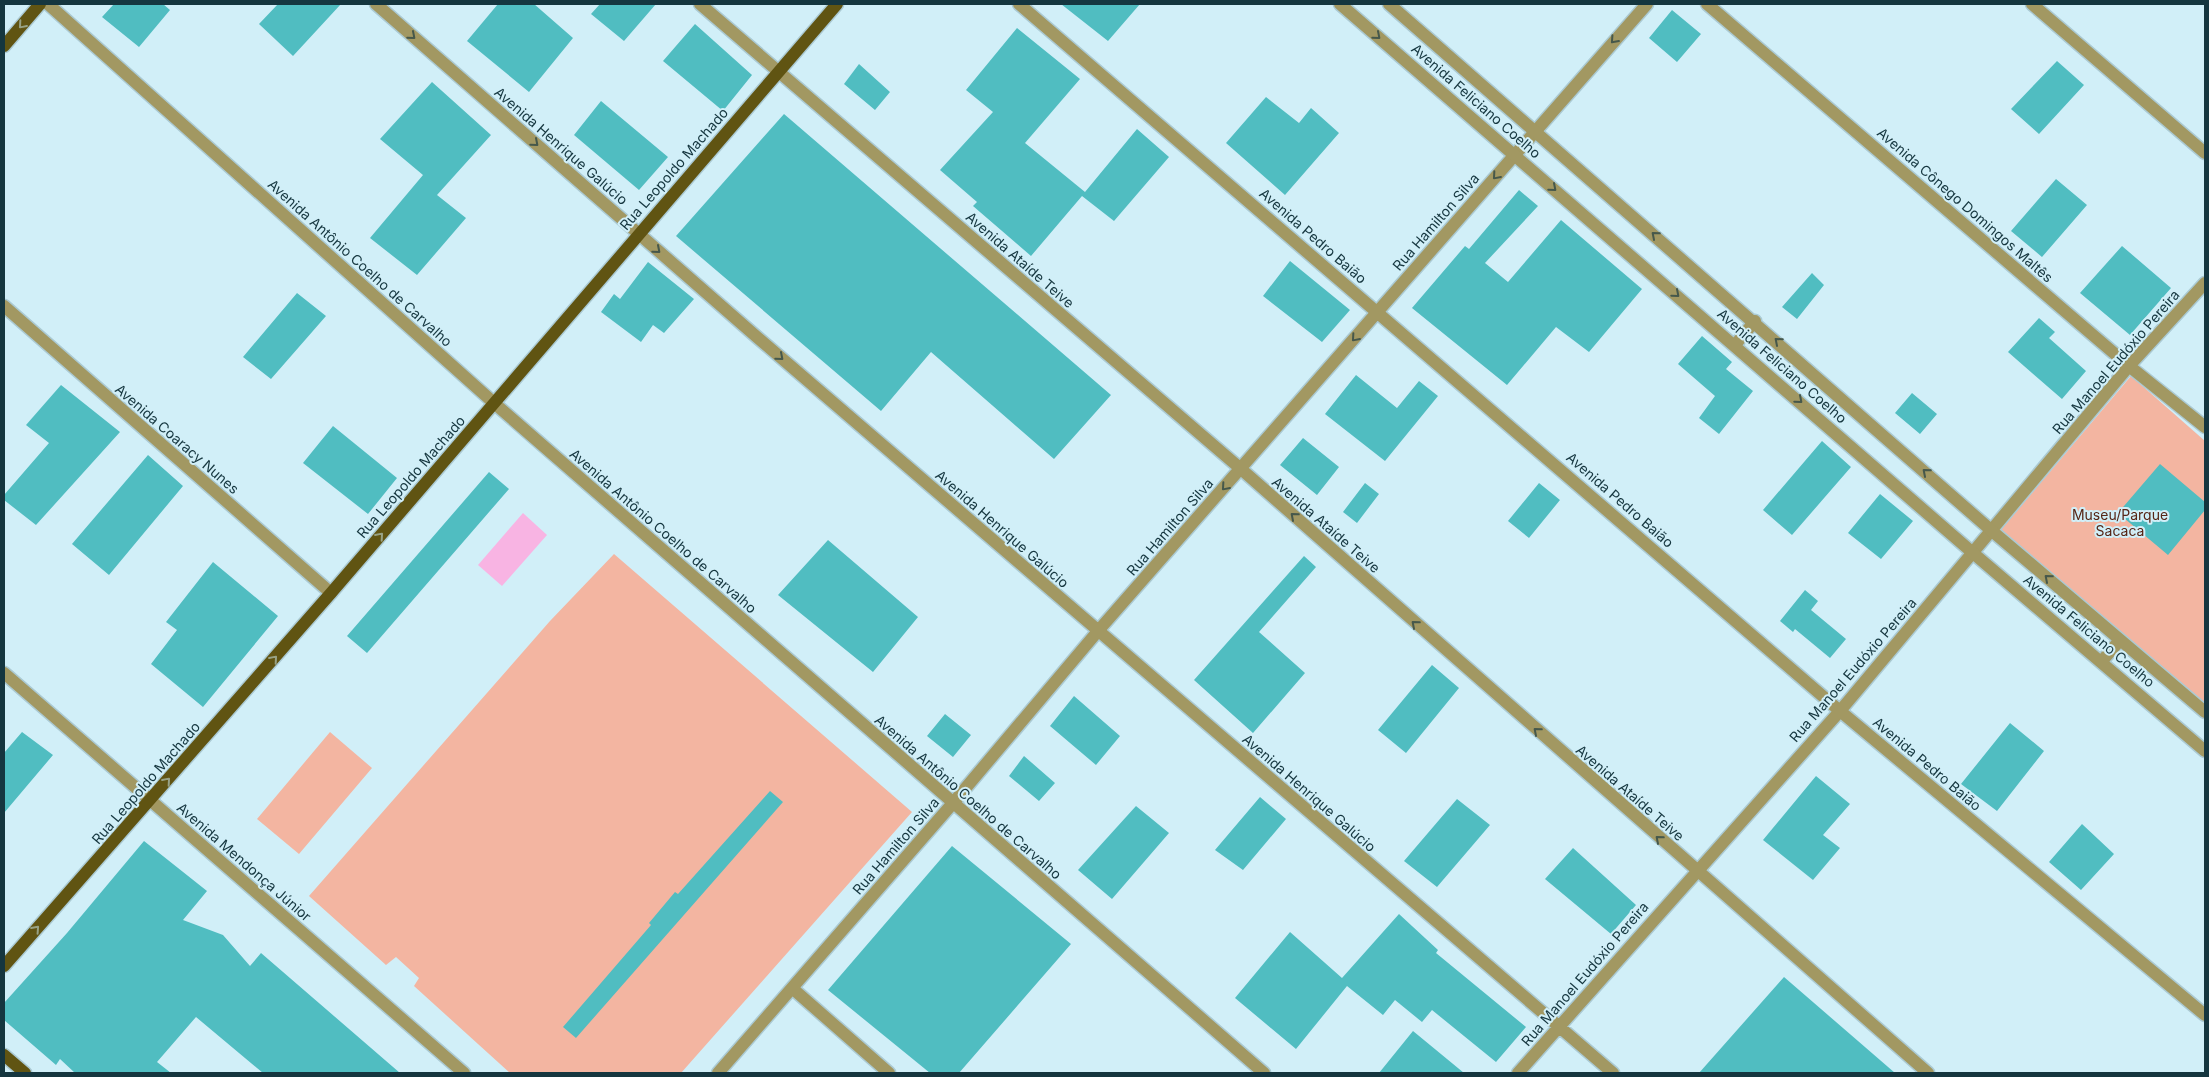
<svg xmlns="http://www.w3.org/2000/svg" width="2209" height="1077" viewBox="0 0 2209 1077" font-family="Inter,sans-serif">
<rect width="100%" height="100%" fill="#d1eff8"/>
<!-- green -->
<path fill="#f3b5a1" d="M 2131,376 L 2205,441 L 2205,710 L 1999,532 Z
M 614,554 L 912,812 L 681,1073 L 510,1073 L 414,986 L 419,978 L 396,957 L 386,965 L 309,896 L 550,621 Z
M 330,732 L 372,768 L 299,854 L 257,819 Z"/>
<!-- water -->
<path fill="#f8b4e3" d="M 523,513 L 547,535 L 502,586 L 478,565 Z"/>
<!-- building -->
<path fill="#50bdc1" d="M 114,4 L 163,4 L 170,10 L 139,47 L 102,17 Z
M 278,4 L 341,4 L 293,56 L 259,24 Z
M 498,4 L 534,4 L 573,38 L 529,92 L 467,41 Z
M 600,4 L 656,4 L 624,41 L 591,14 Z
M 1061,4 L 1140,4 L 1108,41 Z
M 1672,10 L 1701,34 L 1677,62 L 1649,38 Z
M 695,24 L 752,75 L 723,111 L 663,61 Z
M 1017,28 L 1080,79 L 1025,143 L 1085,192 L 1137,129 L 1169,157 L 1114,221 L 1082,196 L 1031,256 L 973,206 L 977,202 L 940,170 L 993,112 L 966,90 Z
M 2057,61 L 2084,85 L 2039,134 L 2011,109 Z
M 859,64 L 890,92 L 875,110 L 844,84 Z
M 432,82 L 491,135 L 437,195 L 466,218 L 417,275 L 370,238 L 423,175 L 380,139 Z
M 1266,97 L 1299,123 L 1311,108 L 1339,133 L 1285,195 L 1226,143 Z
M 601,101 L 668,157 L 639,190 L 574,135 Z
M 784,114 L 1111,395 L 1054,459 L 931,352 L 881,411 L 676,236 Z
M 2056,179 L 2087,205 L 2042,257 L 2011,231 Z
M 1519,190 L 1538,206 L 1485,263 L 1508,282 L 1561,220 L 1642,289 L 1589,352 L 1556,327 L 1507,385 L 1412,308 L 1465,246 L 1469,249 Z
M 2122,246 L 2171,288 L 2130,335 L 2080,293 Z
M 1290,261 L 1350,310 L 1322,342 L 1263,296 Z
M 648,262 L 694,299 L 664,333 L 653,325 L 641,342 L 601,312 L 614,294 L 620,299 Z
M 1812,273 L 1824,285 L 1797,319 L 1782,307 Z
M 297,293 L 326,316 L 271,379 L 243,357 Z
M 2039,318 L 2055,332 L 2049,338 L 2086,371 L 2062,399 L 2008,352 Z
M 1702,336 L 1732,362 L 1726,369 L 1753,391 L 1719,434 L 1699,418 L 1715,396 L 1678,364 Z
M 1356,375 L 1397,408 L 1419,381 L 1438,396 L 1385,461 L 1325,414 Z
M 61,385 L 120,432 L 36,525 L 4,500 L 4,495 L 49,443 L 26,425 Z
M 1912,393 L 1937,414 L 1920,434 L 1895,413 Z
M 333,426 L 397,478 L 368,514 L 303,463 Z
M 1303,438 L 1339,467 L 1317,495 L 1280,465 Z
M 1822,441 L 1851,467 L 1792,535 L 1763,510 Z
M 148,455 L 183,486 L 109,575 L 72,544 Z
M 2160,464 L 2205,502 L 2205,510 L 2168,555 L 2118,513 Z
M 489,472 L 509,489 L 367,653 L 347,636 Z
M 1365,483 L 1379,494 L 1357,523 L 1343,512 Z
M 1539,483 L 1560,500 L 1529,538 L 1508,521 Z
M 1880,494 L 1913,521 L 1881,559 L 1848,533 Z
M 828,540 L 918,617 L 873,672 L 778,595 Z
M 1304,556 L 1316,567 L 1259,632 L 1305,673 L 1253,733 L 1194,680 Z
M 213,562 L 278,616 L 203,707 L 151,664 L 177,630 L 166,622 Z
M 1805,590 L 1818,601 L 1811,610 L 1846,639 L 1830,658 L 1795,629 L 1793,632 L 1780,621 Z
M 1432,665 L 1459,688 L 1406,753 L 1378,730 Z
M 1074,696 L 1120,736 L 1096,765 L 1050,726 Z
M 945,714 L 971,735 L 953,757 L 927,736 Z
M 2010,723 L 2044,751 L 1997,811 L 1961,784 Z
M 22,732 L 53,755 L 4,813 L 4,753 Z
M 1024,756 L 1055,783 L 1039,801 L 1009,776 Z
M 1816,776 L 1850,804 L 1823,835 L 1840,848 L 1813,880 L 1763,840 Z
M 770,791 L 783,802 L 576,1038 L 563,1027 L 651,925 L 649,923 L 675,892 L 678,894 Z
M 1260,797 L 1286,819 L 1243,870 L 1215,850 Z
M 1457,799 L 1490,825 L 1437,887 L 1404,861 Z
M 1136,806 L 1169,833 L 1112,899 L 1078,870 Z
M 2082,824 L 2114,854 L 2081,890 L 2049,862 Z
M 144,841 L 207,891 L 183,920 L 223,935 L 250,966 L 261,953 L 400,1073 L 263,1073 L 196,1017 L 157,1062 L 171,1073 L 75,1073 L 60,1059 L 56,1065 L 4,1020 L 4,1003 L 67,933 Z
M 952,846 L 1071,944 L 959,1073 L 930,1073 L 828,990 Z
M 1573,848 L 1636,905 L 1611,934 L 1545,879 Z
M 1399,914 L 1438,950 L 1436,953 L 1526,1027 L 1496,1062 L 1432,1010 L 1422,1022 L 1395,1000 L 1383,1015 L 1347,986 L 1296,1049 L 1235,998 L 1290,932 L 1342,978 Z
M 1784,977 L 1895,1073 L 1699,1073 Z
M 1413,1031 L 1464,1073 L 1379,1073 Z"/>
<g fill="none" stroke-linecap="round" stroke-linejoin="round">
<defs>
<path id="minor" d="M 376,4 L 758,338 L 1613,1073
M 700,4 L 1241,469 L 1928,1073
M 1019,4 L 1840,711 L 2205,1015
M 1707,4 L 2129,366 L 2205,427
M 2032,4 L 2205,153
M 4,306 L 331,593
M 4,673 L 464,1073
M 792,988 L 889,1073
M 718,1073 L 953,803 L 1098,631 L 1647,4
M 1518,1073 L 1840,711 L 2129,366 L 2205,283"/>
<path id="tertiary" d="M 48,4 L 494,403 L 1264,1073
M 1340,4 L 1973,553 L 2205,751
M 1389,4 L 1992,531 L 2205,712
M 1735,345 L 1755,321
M 2102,661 L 2120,640"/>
<path id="primary" d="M 4,46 L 40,4
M 4,966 L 331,593 L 837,4
M 4,1055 L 25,1073"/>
</defs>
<!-- minor casing -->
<use href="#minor" stroke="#abcad3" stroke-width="15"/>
<!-- tertiary casing -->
<use href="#tertiary" stroke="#abcad3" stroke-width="15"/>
<!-- primary casing -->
<use href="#primary" stroke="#abcad3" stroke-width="15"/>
<!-- minor -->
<use href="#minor" stroke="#a29862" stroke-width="12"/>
<!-- tertiary -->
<use href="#tertiary" stroke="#a29862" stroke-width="12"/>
<!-- primary -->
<use href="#primary" stroke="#605412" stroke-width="12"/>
</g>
<!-- one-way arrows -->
<defs><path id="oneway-chevron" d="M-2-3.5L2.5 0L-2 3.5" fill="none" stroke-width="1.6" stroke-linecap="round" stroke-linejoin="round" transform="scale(1.25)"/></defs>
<g stroke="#98a285">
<use href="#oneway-chevron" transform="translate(22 25) rotate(131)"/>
<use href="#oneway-chevron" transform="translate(380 536) rotate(-49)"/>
<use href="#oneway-chevron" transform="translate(274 659) rotate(-49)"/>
<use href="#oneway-chevron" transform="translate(167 781) rotate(-49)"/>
<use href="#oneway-chevron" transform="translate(36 929) rotate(-48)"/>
</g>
<g stroke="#46584b">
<use href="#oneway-chevron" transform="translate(412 36) rotate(41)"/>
<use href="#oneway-chevron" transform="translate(1377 36) rotate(41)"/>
<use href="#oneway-chevron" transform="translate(1614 40) rotate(132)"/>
<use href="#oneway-chevron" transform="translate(535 143) rotate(41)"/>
<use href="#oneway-chevron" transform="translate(1496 176) rotate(131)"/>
<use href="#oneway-chevron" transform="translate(1553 188) rotate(41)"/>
<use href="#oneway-chevron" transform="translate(1655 235) rotate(-139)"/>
<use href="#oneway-chevron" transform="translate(657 250) rotate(41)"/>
<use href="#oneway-chevron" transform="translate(1676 294) rotate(41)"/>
<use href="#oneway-chevron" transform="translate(1355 338) rotate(131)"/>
<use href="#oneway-chevron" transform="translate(1778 341) rotate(-139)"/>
<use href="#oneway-chevron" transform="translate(780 357) rotate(41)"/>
<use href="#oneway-chevron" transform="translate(1799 400) rotate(41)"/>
<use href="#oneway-chevron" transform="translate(1926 472) rotate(-139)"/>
<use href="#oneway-chevron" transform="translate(1225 487) rotate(131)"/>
<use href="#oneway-chevron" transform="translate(1294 516) rotate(-139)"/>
<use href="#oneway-chevron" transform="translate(2048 578) rotate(-139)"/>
<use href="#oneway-chevron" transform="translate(1415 624) rotate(-139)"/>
<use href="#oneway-chevron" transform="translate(1537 731) rotate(-139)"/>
<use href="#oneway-chevron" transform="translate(1659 839) rotate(-139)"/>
</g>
<g text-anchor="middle" stroke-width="4" stroke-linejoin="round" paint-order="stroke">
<!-- street labels -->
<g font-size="14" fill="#15363f" stroke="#d1eff8">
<text transform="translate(1476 101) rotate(41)" y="5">Avenida Feliciano Coelho</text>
<text transform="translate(561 146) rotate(41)" y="5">Avenida Henrique Galúcio</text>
<text transform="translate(674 169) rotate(-49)" y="5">Rua Leopoldo Machado</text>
<text transform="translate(1965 205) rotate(41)" y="5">Avenida Cônego Domingos Maltês</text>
<text transform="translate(1436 222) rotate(-49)" y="5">Rua Hamilton Silva</text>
<text transform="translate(1313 236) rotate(41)" y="5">Avenida Pedro Baião</text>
<text transform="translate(1020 260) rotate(41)" y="5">Avenida Ataíde Teive</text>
<text transform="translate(360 263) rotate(42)" y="5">Avenida Antônio Coelho de Carvalho</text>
<text transform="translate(2116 362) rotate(-49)" y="5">Rua Manoel Eudóxio Pereira</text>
<text transform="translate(1782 366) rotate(41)" y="5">Avenida Feliciano Coelho</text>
<text transform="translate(177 439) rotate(41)" y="5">Avenida Coaracy Nunes</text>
<text transform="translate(411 477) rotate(-49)" y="5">Rua Leopoldo Machado</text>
<text transform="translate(1620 500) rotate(41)" y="5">Avenida Pedro Baião</text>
<text transform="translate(1326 525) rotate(41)" y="5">Avenida Ataíde Teive</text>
<text transform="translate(1170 527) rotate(-49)" y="5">Rua Hamilton Silva</text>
<text transform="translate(1002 529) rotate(41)" y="5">Avenida Henrique Galúcio</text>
<text transform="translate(663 531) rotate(41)" y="5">Avenida Antônio Coelho de Carvalho</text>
<text transform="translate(2089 631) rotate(40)" y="5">Avenida Feliciano Coelho</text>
<text transform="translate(1853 670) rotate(-49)" y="5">Rua Manoel Eudóxio Pereira</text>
<text transform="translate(1927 764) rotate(40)" y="5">Avenida Pedro Baião</text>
<text transform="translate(146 783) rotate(-49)" y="5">Rua Leopoldo Machado</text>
<text transform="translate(1309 793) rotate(41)" y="5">Avenida Henrique Galúcio</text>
<text transform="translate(1630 793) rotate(41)" y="5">Avenida Ataíde Teive</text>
<text transform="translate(968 797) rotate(41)" y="5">Avenida Antônio Coelho de Carvalho</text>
<text transform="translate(896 846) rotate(-49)" y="5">Rua Hamilton Silva</text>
<text transform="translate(244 862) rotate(41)" y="5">Avenida Mendonça Júnior</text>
<text transform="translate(1585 974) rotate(-49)" y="5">Rua Manoel Eudóxio Pereira</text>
</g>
<!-- park labels -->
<g font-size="14" fill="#562515" stroke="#d1eff8">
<text x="2120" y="520">Museu/Parque<tspan x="2120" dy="16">Sacaca</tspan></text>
</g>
</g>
<!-- border -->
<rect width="2209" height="1077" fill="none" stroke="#15363f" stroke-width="10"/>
</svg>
